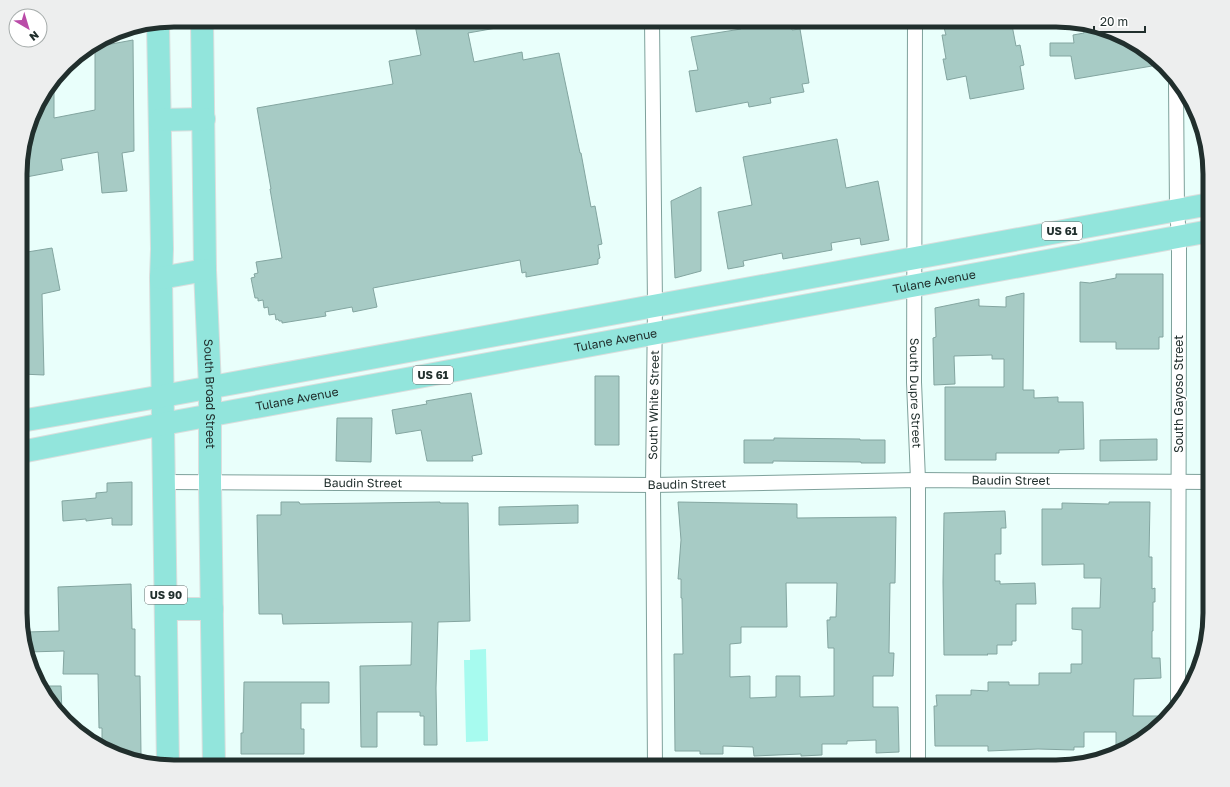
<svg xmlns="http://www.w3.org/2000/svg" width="1230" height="787" viewBox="0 0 1230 787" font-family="'Golos Text',sans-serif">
<rect width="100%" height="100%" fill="#e9fffb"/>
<!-- green -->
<path fill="#a7fbef" d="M 486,649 L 488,741 L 466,742 L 464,660 L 470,660 L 470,650 Z"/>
<!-- building -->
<path fill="#a7cbc5" stroke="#83a5a0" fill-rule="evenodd" d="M 414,20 L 501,20 L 502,27 L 468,33 L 474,62 L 522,52 L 523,60 L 559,53 L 580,153 L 581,153 L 591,207 L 595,206 L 602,244 L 598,245 L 600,258 L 598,259 L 598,264 L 526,277 L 526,272 L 522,273 L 520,260 L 373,288 L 377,307 L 353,312 L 352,307 L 325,312 L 326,316 L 282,323 L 282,321 L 279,321 L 278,319 L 276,320 L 275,314 L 269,315 L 268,307 L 264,308 L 263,300 L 258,301 L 258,298 L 255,298 L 251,278 L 255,277 L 254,274 L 258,273 L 256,262 L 282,258 L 270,189 L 271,189 L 257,108 L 393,84 L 389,61 L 421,55 Z
M 746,20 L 755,20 L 756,23 L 774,20 L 791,20 L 792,30 L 800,29 L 809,83 L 802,84 L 804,92 L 770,98 L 771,103 L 749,107 L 748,102 L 696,112 L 689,71 L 698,70 L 691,37 L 741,29 L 740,21 Z
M 942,20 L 1011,20 L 1016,46 L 1020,45 L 1024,65 L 1020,66 L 1024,89 L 970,99 L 966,76 L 947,80 L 943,59 L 946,59 L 942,35 L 946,35 Z
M 1082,24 L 1106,28 L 1142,46 L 1151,56 L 1152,66 L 1075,79 L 1071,56 L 1050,56 L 1050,43 L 1074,43 L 1073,35 L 1084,33 Z
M 133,40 L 134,151 L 122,153 L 127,191 L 102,193 L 98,152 L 61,159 L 63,170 L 21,178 L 21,154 L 36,105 L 54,82 L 54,118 L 95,110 L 95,47 Z
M 837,139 L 846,188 L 878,181 L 889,240 L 861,245 L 860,238 L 831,243 L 832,250 L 783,259 L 782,253 L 743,261 L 744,266 L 728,269 L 718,212 L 752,205 L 743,157 Z
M 701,187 L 701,271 L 675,278 L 671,201 Z
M 52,248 L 60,290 L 42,294 L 44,375 L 21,374 L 21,253 Z
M 1116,274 L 1163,274 L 1163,337 L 1159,337 L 1159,349 L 1116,349 L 1116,342 L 1080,342 L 1080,282 L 1090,283 L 1116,278 Z
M 1024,293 L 1023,390 L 1034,390 L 1034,398 L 1058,397 L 1058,402 L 1083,402 L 1084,449 L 1059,450 L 1059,453 L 996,453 L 996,460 L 945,460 L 945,387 L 1004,387 L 1004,359 L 992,359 L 992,355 L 954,356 L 955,384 L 934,385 L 933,338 L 936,337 L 935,308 L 979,299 L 979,306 L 1006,307 L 1006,297 Z
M 595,376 L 619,376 L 619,445 L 595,445 Z
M 471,393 L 482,454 L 472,456 L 473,461 L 427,461 L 421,430 L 396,434 L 392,410 L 427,404 L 426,401 Z
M 337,418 L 372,418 L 371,462 L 336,461 Z
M 774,438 L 860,439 L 860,440 L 885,440 L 885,463 L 861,463 L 861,462 L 773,461 L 773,463 L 744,463 L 744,440 L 774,440 Z
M 1157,439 L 1157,460 L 1100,461 L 1100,440 Z
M 132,482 L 132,525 L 112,525 L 112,518 L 86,521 L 86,519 L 63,521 L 62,501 L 96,498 L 96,493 L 107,492 L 107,483 Z
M 281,502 L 299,502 L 300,504 L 440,502 L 440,503 L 468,503 L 470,621 L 438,622 L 436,688 L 437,745 L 424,745 L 424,716 L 420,716 L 420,712 L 377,712 L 377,747 L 361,747 L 360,666 L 411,665 L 412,622 L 283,624 L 282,614 L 259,614 L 257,515 L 281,515 Z
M 678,502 L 797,504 L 797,518 L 896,517 L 895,583 L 890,583 L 889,653 L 894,653 L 893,676 L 873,676 L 873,707 L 898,707 L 899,752 L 876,753 L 876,740 L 847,741 L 847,744 L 822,744 L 822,755 L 801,756 L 801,754 L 754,756 L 753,747 L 723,746 L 723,754 L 700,754 L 700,751 L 675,751 L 674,654 L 683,654 L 682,598 L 681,598 L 681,579 L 678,579 L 681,540 ZM 786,583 L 837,583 L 836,617 L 830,617 L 830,620 L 827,620 L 828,648 L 834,648 L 834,696 L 800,697 L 800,676 L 776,676 L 776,697 L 750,698 L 750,676 L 730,677 L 730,644 L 741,643 L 741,627 L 787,627 Z
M 1109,502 L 1150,502 L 1149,557 L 1152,557 L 1152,589 L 1155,588 L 1155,602 L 1153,602 L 1153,631 L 1152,631 L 1152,658 L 1160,658 L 1161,678 L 1134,679 L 1133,716 L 1165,716 L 1133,747 L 1116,752 L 1116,732 L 1084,732 L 1084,747 L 1074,747 L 1074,750 L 1038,749 L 988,751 L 988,746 L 935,746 L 934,706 L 937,706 L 936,695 L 971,695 L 971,690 L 988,691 L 988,682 L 1009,682 L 1009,685 L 1039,685 L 1039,673 L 1071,673 L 1071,664 L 1082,664 L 1082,630 L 1072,629 L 1072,608 L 1100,608 L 1101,578 L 1084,578 L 1084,564 L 1042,565 L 1042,509 L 1062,509 L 1062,503 L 1109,504 Z
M 578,505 L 578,523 L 499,525 L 499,507 Z
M 1005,511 L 1006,528 L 1001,528 L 1001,554 L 995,554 L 995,581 L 1000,581 L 1000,584 L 1035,583 L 1036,604 L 1016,604 L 1016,641 L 1012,641 L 1012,645 L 997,645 L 997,654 L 987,654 L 988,655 L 944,655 L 943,582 L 944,513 Z
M 131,584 L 132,629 L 135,629 L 135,676 L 140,676 L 141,754 L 118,755 L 118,749 L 105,749 L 102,748 L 102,728 L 99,728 L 98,674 L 63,674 L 64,651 L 28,652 L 27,632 L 59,631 L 58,587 Z
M 244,682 L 329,682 L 329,703 L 301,703 L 301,729 L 304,729 L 304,754 L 241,754 L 241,733 L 243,733 Z
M 39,686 L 61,686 L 62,713 L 41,690 Z"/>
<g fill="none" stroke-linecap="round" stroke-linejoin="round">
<defs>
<g id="minor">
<path d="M 652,20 L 655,305 L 653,485 L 655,767"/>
<path id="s1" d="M 915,20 L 914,382 L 918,480 L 918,767"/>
<path d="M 1176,83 L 1177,210 L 1179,237 L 1179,321 L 1178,705"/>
<path id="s2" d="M 164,482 L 653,485 L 918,480 L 1210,482"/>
</g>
<g id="primary">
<path id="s3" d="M 202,20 L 205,270 L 210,387 L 210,483 L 214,767"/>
<path d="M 158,23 L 162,249 L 161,278 L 163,424 L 168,766"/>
<path d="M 160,120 L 204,119"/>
<path d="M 161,278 L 205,270"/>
<path d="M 21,421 L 163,396 L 1210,204"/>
<path id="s4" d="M 21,452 L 163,424 L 1210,231"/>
<path d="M 166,609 L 212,609"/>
</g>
</defs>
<!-- minor casing -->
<use href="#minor" stroke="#7ea19b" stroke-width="16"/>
<!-- primary casing -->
<use href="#primary" stroke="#dbdedd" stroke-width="24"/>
<!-- minor -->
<use href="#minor" stroke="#fff" stroke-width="14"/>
<!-- primary -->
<use href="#primary" stroke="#92e5dc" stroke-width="22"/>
</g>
<g text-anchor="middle" stroke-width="3" stroke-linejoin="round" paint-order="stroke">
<!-- shield labels -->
<g fill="#fff" stroke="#646d6c" stroke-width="1">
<rect x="1042" y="222" width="40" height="18" rx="3"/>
<rect x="413" y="366" width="40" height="18" rx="3"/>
<rect x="145" y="586" width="42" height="18" rx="3"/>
</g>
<g font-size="11" font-weight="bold" fill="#212f2d">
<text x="1062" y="235">US 61</text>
<text x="433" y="379">US 61</text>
<text x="166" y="599">US 90</text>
</g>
<!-- street labels -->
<g font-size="12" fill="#212f2d" stroke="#fff">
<text dy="4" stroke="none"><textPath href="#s4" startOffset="929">Tulane Avenue</textPath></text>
<text dy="4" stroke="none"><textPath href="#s4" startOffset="605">Tulane Avenue</textPath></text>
<text dy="4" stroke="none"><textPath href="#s3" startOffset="374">South Broad Street</textPath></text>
<text dy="4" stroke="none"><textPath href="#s1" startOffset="373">South Dupre Street</textPath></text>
<text transform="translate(1179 394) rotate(-90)" y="4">South Gayoso Street</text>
<text dy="4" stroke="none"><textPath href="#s4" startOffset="281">Tulane Avenue</textPath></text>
<text transform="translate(654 405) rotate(-89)" y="4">South White Street</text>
<text dy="4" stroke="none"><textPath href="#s2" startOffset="847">Baudin Street</textPath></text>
<text dy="4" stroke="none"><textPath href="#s2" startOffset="199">Baudin Street</textPath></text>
<text dy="4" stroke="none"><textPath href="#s2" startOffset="523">Baudin Street</textPath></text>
</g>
</g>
<!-- crop -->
<path d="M0 0H1230V787H0ZM174 27H1056A147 147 0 0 1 1203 174V613A147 147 0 0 1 1056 760H174A147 147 0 0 1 27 613V174A147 147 0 0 1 174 27Z" fill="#edeeee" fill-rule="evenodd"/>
<path fill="none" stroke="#212f2d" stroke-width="5" d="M174 27H1056A147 147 0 0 1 1203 174V613A147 147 0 0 1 1056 760H174A147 147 0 0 1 27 613V174A147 147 0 0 1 174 27Z"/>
<!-- north arrow -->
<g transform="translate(28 28) rotate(142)"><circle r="19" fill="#ffffff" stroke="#a6acab"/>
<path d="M0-3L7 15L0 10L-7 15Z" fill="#ba4ba8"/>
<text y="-6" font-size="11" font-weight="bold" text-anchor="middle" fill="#212f2d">N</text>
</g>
<!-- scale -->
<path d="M1094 26v6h51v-6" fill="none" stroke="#212f2d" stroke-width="2"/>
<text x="1100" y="26" font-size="12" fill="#212f2d" stroke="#ffffff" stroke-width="3" paint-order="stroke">20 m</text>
</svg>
